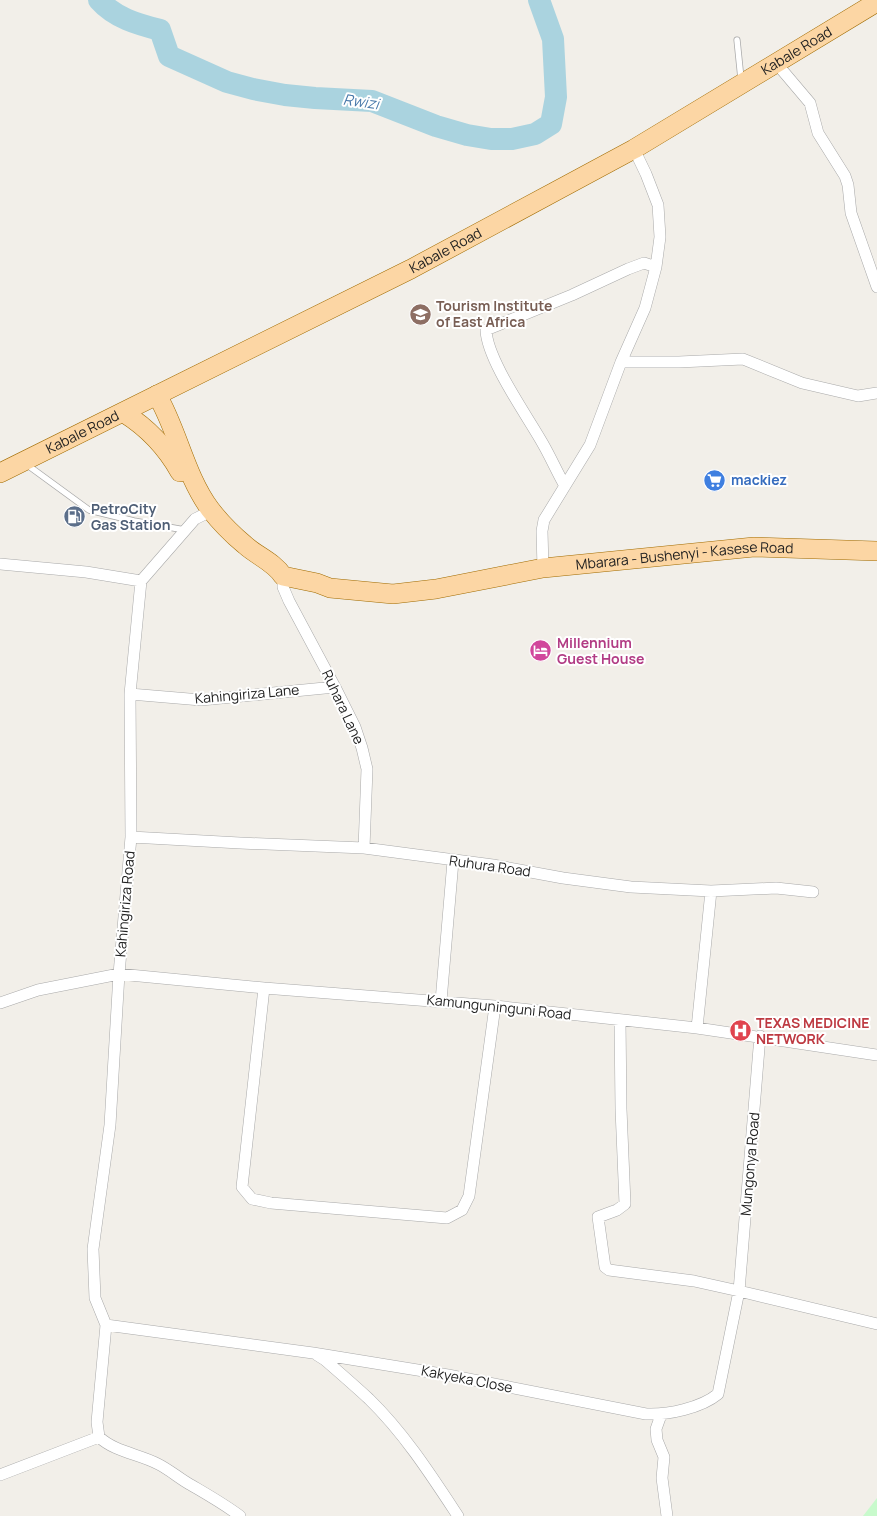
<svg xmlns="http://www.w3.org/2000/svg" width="877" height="1516" viewBox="0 0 877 1516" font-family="Manrope,sans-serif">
<rect width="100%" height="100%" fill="#f2efe9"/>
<!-- park -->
<path fill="#c8facc" d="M 877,1498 L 877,1516 L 863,1516 Z"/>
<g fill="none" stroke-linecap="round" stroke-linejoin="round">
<!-- river -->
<path stroke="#aad3df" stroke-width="22" d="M 99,0 C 115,18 137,24 160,30 L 169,56 L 227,82 L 253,89 L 285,95 L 315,98 L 372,101 L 436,126 L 467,135 L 491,139 L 512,139 L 535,134 L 551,124 L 556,97 L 553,39 L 539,0"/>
<defs>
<path id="lane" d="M 737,40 L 741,79
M 26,464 L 89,510 L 134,521 L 185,530"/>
<path id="street" d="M 777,64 L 810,103 L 818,133 L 845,176 L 848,185 L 851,213 L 877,287
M 621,362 L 679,362 L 743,359 L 802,383 L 858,396 L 877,393
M 565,486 C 557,472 551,458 543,444 C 528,417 487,360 486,330 L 572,295 L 628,269 L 644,263 L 656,267
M 0,564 L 86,572 L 141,581
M 543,568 L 542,531 L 544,520 L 590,445 L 621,362 L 645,308 L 656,267 L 660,237 L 658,205 L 646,174 L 634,149
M 283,576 L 283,587 L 289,601 L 335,687 L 355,727 L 362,748 L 367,769 L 364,848
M 130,694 L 201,700 L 335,687
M 131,837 L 240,843 L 364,848 L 493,865 L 563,878 L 631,887 L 711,891 L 697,1028
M 711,891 L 776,888 L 813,892
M 264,988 L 242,1187 L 252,1199 L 271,1203 L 447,1218 L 462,1210 L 469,1196 L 495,1006
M 441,1001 L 453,861
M 0,1003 L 38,990 L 119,974 L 264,988 L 495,1006 L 697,1028 L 877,1055
M 620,1020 L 621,1109 L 625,1204 L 617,1210 L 598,1217 L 605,1267 L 609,1270 L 694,1281 L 739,1291 L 877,1324
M 106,1325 L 313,1353 L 448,1375 L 646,1414 C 668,1415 701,1408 718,1394 L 739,1291 L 760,1036
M 106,1325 L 95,1298 L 93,1249 L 110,1125 L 119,974 L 131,837 L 130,694 L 141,581 L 195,519 L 211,511
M 317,1355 L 325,1360 C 340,1373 355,1386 369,1399 C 404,1433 431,1475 458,1516
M 661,1415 L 656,1429 L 657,1440 L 664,1457 L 662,1478 L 667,1516
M 99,1437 C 115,1452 139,1454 158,1464 C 170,1470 180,1479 191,1485 C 208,1495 224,1504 240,1516
M 99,1437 L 97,1422 L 106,1325
M 0,1475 L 99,1437"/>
<g id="primary">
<path id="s1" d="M 157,395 C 178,431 185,475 210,509 C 220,522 233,535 245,545 C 257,556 274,562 283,576 L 317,583 L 330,588 L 393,594 L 436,589 L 543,568 L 754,547 L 877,551"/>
<path d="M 124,413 C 148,428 166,447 180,472"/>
<path id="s2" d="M 0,473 L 411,269 L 556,191 L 634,149 L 877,2"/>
</g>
</defs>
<!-- lane casing -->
<use href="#lane" stroke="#a9a9a9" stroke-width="7"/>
<!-- street casing -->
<use href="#street" stroke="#a9a9a9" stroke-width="12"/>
<!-- primary casing -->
<use href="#primary" stroke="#a06b00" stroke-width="20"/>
<!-- lane -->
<use href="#lane" stroke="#fff" stroke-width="5.5"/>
<!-- street -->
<use href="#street" stroke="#fff" stroke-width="11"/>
<!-- primary -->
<use href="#primary" stroke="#fcd6a4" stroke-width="19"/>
</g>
<!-- icons -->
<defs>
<symbol id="school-disc" viewBox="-11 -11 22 22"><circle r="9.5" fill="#8d6e63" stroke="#fff"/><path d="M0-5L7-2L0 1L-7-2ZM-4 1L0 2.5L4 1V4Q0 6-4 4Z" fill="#fff"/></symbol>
<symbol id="supermarket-disc" viewBox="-11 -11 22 22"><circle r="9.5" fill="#3f7fe0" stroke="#fff"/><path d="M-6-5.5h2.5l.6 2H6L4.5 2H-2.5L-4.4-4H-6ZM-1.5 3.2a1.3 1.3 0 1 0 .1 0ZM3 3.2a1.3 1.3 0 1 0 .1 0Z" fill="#fff"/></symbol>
<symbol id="fuel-disc" viewBox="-11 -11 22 22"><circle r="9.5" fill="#5c6f8a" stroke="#fff"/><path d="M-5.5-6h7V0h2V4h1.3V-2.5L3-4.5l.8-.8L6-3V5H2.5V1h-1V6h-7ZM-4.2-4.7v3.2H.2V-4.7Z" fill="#fff"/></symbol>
<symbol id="hotel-disc" viewBox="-11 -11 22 22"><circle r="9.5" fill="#d1479c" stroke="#fff"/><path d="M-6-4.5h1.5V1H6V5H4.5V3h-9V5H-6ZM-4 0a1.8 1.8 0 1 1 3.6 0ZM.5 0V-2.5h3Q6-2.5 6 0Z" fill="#fff"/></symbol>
<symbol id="hospital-disc" viewBox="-11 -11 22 22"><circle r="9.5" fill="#e0444e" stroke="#fff"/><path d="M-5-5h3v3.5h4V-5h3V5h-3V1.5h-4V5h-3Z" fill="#fff"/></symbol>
</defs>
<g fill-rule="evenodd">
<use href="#school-disc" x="408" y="302" width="25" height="25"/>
<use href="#supermarket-disc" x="702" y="468" width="25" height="25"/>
<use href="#fuel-disc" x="62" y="504" width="25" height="25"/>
<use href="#hotel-disc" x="528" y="638" width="25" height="25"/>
<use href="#hospital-disc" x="728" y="1018" width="25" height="25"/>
</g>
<g text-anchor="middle" stroke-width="4" stroke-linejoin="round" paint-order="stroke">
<!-- street labels -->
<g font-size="14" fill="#222" stroke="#fff">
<text dy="5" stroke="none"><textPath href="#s2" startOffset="902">Kabale Road</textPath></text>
<text dy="5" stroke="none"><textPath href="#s2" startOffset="498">Kabale Road</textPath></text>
<text dy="5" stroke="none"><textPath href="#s2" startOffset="92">Kabale Road</textPath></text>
<text dy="5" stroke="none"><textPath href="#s1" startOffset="632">Mbarara - Bushenyi - Kasese Road</textPath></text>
<text transform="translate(247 694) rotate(-5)" y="5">Kahingiriza Lane</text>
<text transform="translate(343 707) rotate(65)" y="5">Ruhara Lane</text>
<text transform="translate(490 866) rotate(8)" y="5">Ruhura Road</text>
<text transform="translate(125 904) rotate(-85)" y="5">Kahingiriza Road</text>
<text transform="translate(499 1007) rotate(6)" y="5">Kamunguninguni Road</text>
<text transform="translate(750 1164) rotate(-85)" y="5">Mungonya Road</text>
<text transform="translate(467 1379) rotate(11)" y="5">Kakyeka Close</text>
</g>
<!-- education labels -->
<g font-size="14" font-weight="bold" fill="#785e54" stroke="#fff" text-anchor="start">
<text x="436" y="311">Tourism Institute<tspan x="436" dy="16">of East Africa</tspan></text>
</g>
<!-- shop labels -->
<g font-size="14" font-weight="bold" fill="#366cbe" stroke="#fff" text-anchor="start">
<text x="731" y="485">mackiez</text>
</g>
<!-- service labels -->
<g font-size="14" font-weight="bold" fill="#4e5e75" stroke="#fff" text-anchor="start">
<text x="91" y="514">PetroCity<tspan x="91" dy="16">Gas Station</tspan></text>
</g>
<!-- hotel labels -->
<g font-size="14" font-weight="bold" fill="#b23c85" stroke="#fff" text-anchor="start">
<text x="557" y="648">Millennium<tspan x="557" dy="16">Guest House</tspan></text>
</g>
<!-- health labels -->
<g font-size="14" font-weight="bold" fill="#be3a42" stroke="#fff" text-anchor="start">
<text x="756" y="1028">TEXAS MEDICINE<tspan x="756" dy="16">NETWORK</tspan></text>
</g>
<!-- water labels -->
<g font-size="15" font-style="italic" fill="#4a7aab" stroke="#fff">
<text transform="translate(361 102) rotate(8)" y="5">Rwizi</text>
</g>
</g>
</svg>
